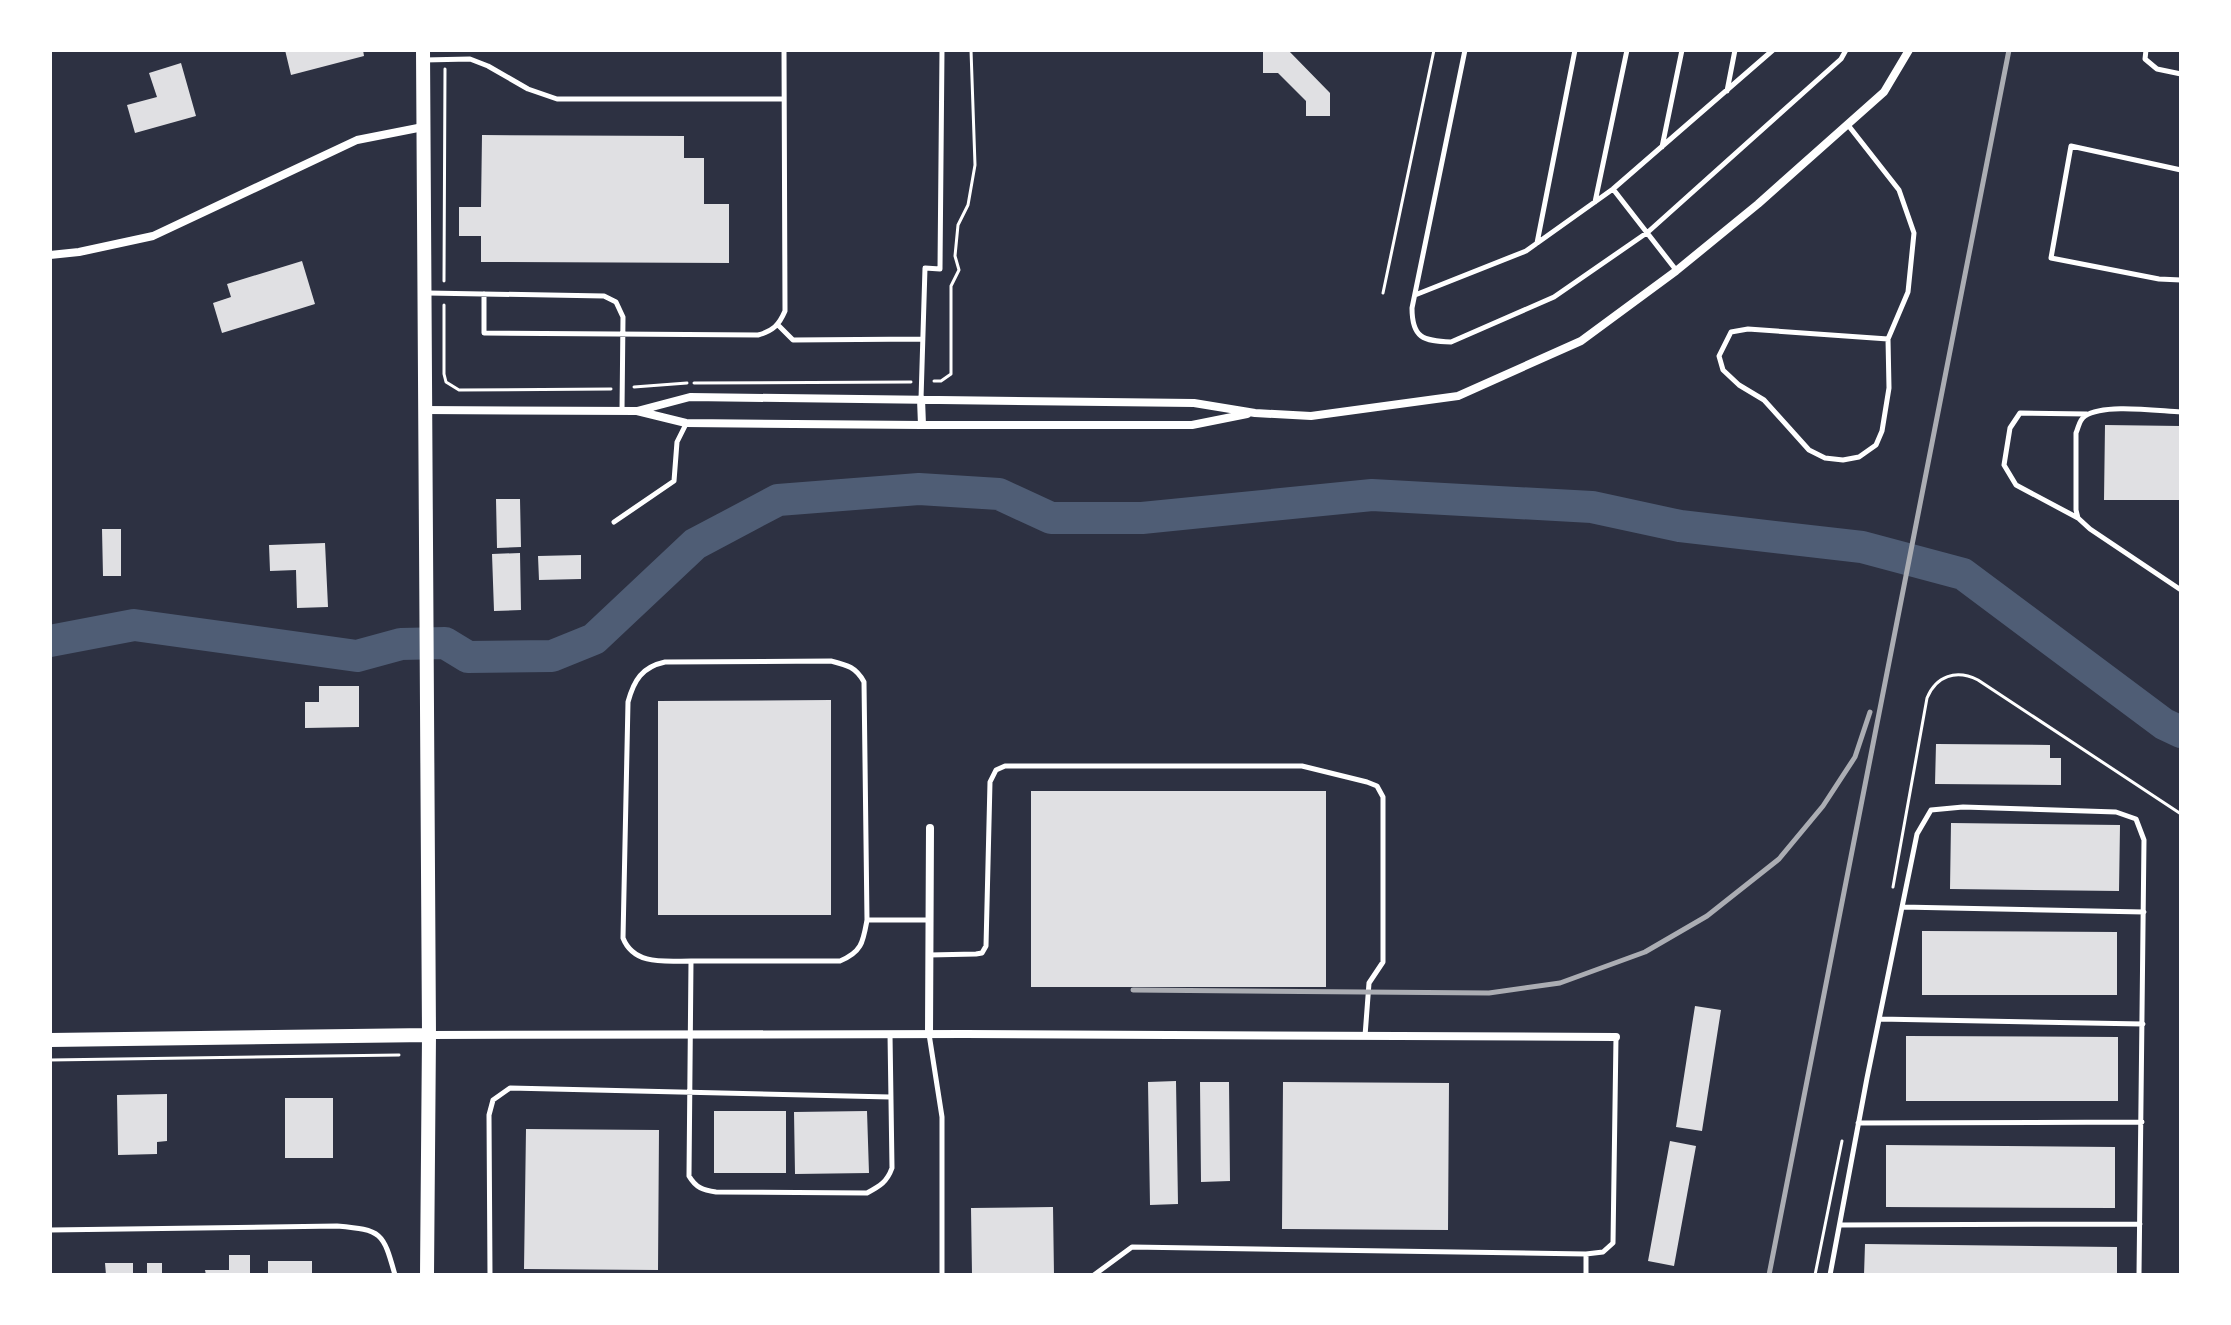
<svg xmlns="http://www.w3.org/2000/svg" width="2231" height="1325" viewBox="0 0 2231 1325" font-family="Cabin,sans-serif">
<rect width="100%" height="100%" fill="#2d3142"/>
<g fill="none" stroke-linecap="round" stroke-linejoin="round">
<!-- river -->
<path stroke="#4f5d75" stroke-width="32" d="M 50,641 L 134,625 L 357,656 L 401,644 L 445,643 L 468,657 L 552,656 L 594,639 L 695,544 L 778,500 L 919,489 L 999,494 L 1051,518 L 1142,518 L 1372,495 L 1592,507 L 1680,526 L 1862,547 L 1963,574 L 2164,724 L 2181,732"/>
</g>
<!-- building -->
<path fill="#e0e0e3" d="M 285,50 L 363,50 L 364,56 L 291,75 Z
M 1263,50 L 1288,50 L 1330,93 L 1330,116 L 1306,116 L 1306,101 L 1278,73 L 1263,73 Z
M 181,63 L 196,116 L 135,133 L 127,105 L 157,97 L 149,73 Z
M 482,135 L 684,136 L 684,158 L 704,158 L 704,204 L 729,204 L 729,263 L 481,262 L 481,236 L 459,236 L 459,207 L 481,207 Z
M 302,261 L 315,304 L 222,333 L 213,303 L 231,297 L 227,284 Z
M 2105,425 L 2181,426 L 2181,500 L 2104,500 Z
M 496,499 L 520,499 L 521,547 L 497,548 Z
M 102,529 L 121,529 L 121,576 L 103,576 Z
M 325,543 L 328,607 L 297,608 L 296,570 L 270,571 L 269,545 Z
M 520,553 L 521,610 L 494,611 L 492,554 Z
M 581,555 L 581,579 L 539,580 L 538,556 Z
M 319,686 L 359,686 L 359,727 L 305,728 L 305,702 L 319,702 Z
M 831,700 L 831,915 L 658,915 L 658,701 Z
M 1936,744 L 2050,745 L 2050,758 L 2061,758 L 2061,785 L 1935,784 Z
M 1031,791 L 1326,791 L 1326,987 L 1031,987 Z
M 1951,823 L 2120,825 L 2119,891 L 1950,889 Z
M 1922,931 L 2117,932 L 2117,995 L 1922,995 Z
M 1695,1006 L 1721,1010 L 1702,1131 L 1676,1127 Z
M 1906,1036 L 2118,1037 L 2118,1101 L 1906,1101 Z
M 1176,1081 L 1178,1204 L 1150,1205 L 1148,1082 Z
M 1200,1082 L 1229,1082 L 1230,1181 L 1201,1182 Z
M 1283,1082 L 1449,1083 L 1448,1230 L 1282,1229 Z
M 167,1094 L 167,1141 L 157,1142 L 157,1154 L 118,1155 L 117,1095 Z
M 285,1098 L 333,1098 L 333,1158 L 285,1158 Z
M 714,1111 L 786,1111 L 786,1173 L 714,1173 Z
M 867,1111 L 869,1173 L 795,1174 L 794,1112 Z
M 526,1129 L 659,1130 L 658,1270 L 524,1269 Z
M 1670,1141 L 1696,1146 L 1674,1266 L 1648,1261 Z
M 1886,1145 L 2115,1147 L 2115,1208 L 1886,1207 Z
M 1053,1207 L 1054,1275 L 972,1275 L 971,1208 Z
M 1865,1244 L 2117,1247 L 2117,1275 L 1864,1275 Z
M 229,1255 L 250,1255 L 250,1275 L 206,1275 L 205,1270 L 229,1270 Z
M 268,1261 L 312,1261 L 312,1275 L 268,1275 Z
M 105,1263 L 133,1263 L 133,1275 L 106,1275 Z
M 147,1263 L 162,1263 L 162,1275 L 147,1275 Z"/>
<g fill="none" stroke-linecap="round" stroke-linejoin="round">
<!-- path -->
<path stroke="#fff" stroke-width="3" d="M 444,281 L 445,69
M 1383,293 L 1434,50
M 444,305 L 444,374 L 446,382 L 459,390 L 611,389
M 934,381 L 941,381 L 951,374 L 951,286 L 959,270 L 955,256 L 958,225 L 968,205 L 975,165 L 971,50
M 694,383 L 911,382
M 634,387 L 687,383
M 1893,887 L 1927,698 C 1936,676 1956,669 1978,680 L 2181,814
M 50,1060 L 399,1055
M 1815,1275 L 1842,1141"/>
<!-- service -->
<path stroke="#fff" stroke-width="5" d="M 1465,50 L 1412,308 C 1412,338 1423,341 1451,342 L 1554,297 L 1648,232 L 1841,59 L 1846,50
M 2146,50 L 2145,59 L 2157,69 L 2181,74
M 424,60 L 470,59 L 488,66 L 528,89 L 557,99 L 784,99
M 1727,91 L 1735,50
M 1848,125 L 1899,190 L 1914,233 L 1908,292 L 1888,339 L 1889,388 L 1882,431 L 1876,445 L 1859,457 L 1843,460 L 1825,458 L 1809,450 L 1764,400 L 1739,385 L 1723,370 L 1719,356 L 1731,332 L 1748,329 L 1888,339
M 1662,147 L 1682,50
M 2181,170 L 2071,146 L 2051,258 L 2159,279 L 2181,280
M 1613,189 L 1676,270
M 1595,202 L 1627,50
M 1537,243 L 1575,50
M 428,293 L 604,296 L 616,302 L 623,317 L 622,411
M 484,294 L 484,333 L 758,335 C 773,331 779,325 785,311 L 784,50
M 1415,295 L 1526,251 L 1613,189 L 1773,50
M 778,325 L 793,340 L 923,339
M 921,399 L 925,268 L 940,269 L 942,50
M 2181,412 C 2158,411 2104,403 2085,416 C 2079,420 2079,426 2076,433 L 2076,510 L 2078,518 L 2090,529 L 2181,590
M 2078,518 L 2016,485 L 2004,465 L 2010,428 L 2020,413 L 2087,414
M 614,522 L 674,481 L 677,442 L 686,424
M 1902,907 L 2144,912
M 867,920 L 930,920
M 929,955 L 976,954 L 982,953 L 986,946 L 990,782 L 996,770 L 1005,766 L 1302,766 L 1367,782 L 1377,786 L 1383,797 L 1383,962 L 1369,983 L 1365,1036
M 691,961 L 840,961 C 862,952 863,942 867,920 L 864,682 C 856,667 847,665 831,661 L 665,662 C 642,667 634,680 628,702 L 623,938 C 634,966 666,961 691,961 L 689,1176 C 696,1188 703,1190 716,1192 L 867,1193 C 880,1186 887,1182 892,1168 L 890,1034
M 1879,1019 L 2143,1024
M 929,1034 L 942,1117 L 942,1275
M 1858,1123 L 2142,1122
M 1840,1225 L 2140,1224
M 50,1230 L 337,1226 C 382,1230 383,1232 395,1275
M 490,1275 L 489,1115 L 493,1100 L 510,1088 L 890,1097
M 1094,1275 L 1132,1247 L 1586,1254
M 1586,1275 L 1586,1254 L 1603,1252 L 1613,1243 L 1616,1037
M 1830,1275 L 1867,1078 L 1917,834 L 1931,810 L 1963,807 L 2116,812 L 2136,819 L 2144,840 L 2139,1275"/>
<!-- minor -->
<path stroke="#fff" stroke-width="8" d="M 50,255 L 79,252 L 153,236 L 357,140 L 423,127
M 921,399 L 922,425
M 424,410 L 637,411 L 686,423 L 922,425 L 1192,425 L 1247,414
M 637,411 L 690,397 L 1194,403 L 1255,413 L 1311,416 L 1458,396 L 1581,341 L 1676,271 L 1758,204 L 1884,92 L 1909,50
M 929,1034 L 930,828
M 429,1035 L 965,1034 L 1616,1037"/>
<!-- tertiary -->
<path stroke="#fff" stroke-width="14" d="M 423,50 L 429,1035 L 427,1275
M 50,1040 L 429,1035"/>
<!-- rail -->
<path stroke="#abadb3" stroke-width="5" d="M 1133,990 L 1489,993 L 1560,983 L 1645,952 L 1707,916 L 1779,859 L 1823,806 L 1855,757 L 1870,712
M 1769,1275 L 2009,50"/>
</g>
<!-- border -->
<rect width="2231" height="1325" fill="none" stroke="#ffffff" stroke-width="104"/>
</svg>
